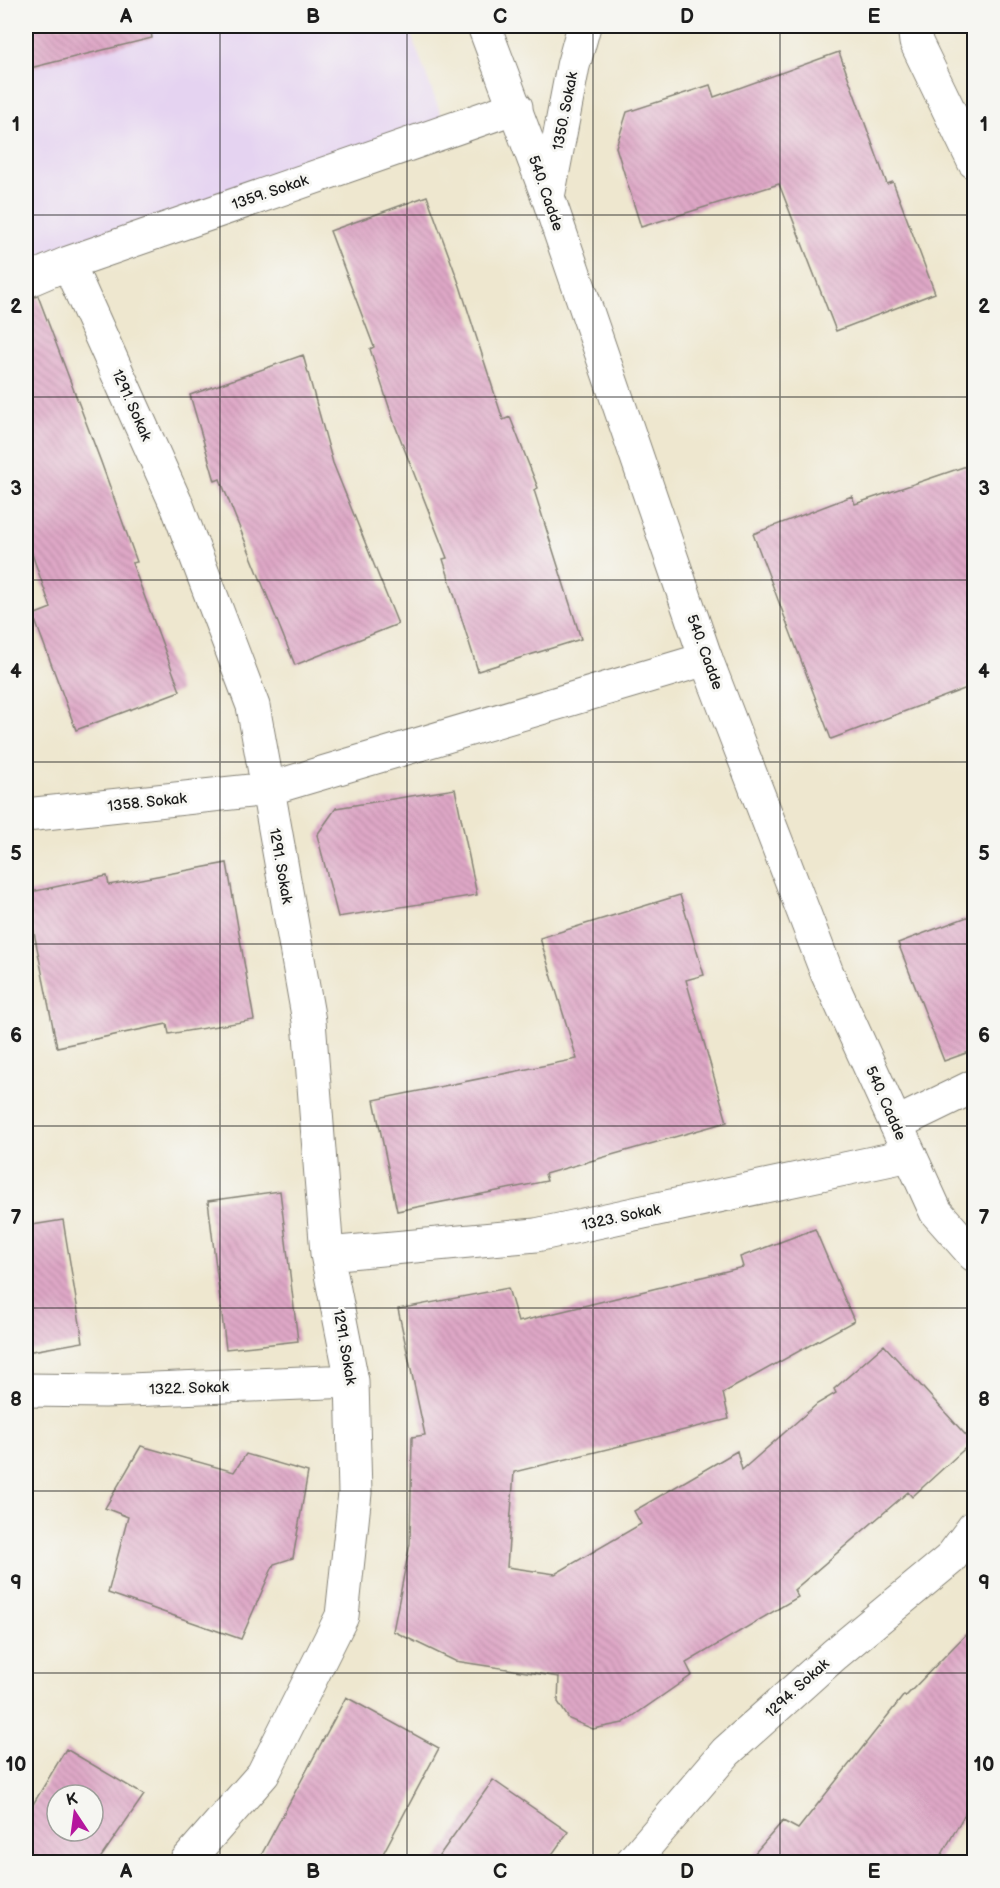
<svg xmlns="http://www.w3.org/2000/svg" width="1000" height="1888" viewBox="0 0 1000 1888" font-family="'Balsamiq Sans',sans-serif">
<defs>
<pattern id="building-back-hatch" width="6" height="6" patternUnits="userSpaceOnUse" patternTransform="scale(1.5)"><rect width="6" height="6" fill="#dea7c6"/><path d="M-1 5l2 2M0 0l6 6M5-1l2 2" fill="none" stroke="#be8faa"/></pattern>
</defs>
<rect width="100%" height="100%" fill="#f6f6f2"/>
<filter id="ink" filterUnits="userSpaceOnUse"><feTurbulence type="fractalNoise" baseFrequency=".0167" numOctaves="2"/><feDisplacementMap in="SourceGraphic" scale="12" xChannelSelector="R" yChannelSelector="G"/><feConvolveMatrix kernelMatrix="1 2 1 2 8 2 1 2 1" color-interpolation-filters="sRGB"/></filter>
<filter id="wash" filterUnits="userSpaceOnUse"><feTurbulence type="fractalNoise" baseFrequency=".008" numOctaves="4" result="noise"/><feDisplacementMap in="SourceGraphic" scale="24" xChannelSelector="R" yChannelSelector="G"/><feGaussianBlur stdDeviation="1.35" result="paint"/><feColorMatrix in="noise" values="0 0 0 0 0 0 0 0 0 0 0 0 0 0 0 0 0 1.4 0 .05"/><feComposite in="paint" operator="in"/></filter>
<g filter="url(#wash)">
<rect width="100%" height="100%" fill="#eee7cf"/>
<!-- built -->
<path fill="#e5d3f1" d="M 26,26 L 408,26 L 443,120 L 26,274 Z"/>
<g id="blocks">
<!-- building -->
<path fill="url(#building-back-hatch)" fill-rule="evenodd" d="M 26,26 L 150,26 L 152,38 L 26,69 Z
M 839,52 L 887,184 L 893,182 L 935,293 L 836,331 L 779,184 L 641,227 L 616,147 L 627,112 L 710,85 L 714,97 Z
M 427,196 L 460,286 L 503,420 L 510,417 L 538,488 L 534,490 L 581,639 L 478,671 L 443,559 L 447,558 L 395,425 L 370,349 L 374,347 L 330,231 Z
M 38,296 L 101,462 L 137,562 L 132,563 L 180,691 L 76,730 L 33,615 L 51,608 L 26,537 L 26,299 Z
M 303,355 L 333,463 L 398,624 L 295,665 L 220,479 L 215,481 L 190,395 Z
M 975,463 L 975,685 L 831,739 L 753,534 L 852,496 L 855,504 Z
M 455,789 L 477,895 L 338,917 L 317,835 L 336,808 Z
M 227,863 L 254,1020 L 169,1034 L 167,1024 L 57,1047 L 26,893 L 107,876 L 109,885 Z
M 680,895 L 704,975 L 686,980 L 727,1122 L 545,1174 L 547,1181 L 397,1211 L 374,1100 L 577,1059 L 540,938 Z
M 975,914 L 975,1050 L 944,1061 L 898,943 Z
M 280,1191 L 298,1341 L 226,1349 L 208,1201 Z
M 63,1220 L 83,1342 L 26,1352 L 26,1226 Z
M 815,1229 L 854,1321 L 723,1393 L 729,1419 L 514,1472 L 507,1567 L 555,1574 L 641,1524 L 634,1511 L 737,1451 L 742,1470 L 817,1404 L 836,1393 L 834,1389 L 884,1345 L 972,1442 L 912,1497 L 908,1492 L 794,1590 L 798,1597 L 686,1663 L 692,1675 L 623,1723 L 593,1729 L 569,1719 L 558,1702 L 559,1677 L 455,1661 L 393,1631 L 410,1544 L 412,1437 L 425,1435 L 398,1309 L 508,1288 L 518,1322 L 743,1267 L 740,1257 Z
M 141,1446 L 234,1472 L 246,1454 L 308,1472 L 293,1558 L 274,1564 L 241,1639 L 108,1593 L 128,1517 L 105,1508 Z
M 975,1625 L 975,1796 L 937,1863 L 746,1863 L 783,1821 L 798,1829 L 904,1695 L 906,1696 Z
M 346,1697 L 439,1748 L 378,1863 L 257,1863 Z
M 66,1749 L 144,1795 L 97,1863 L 26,1863 L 26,1816 ZM 57,1795 L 93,1795 L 93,1831 L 57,1831 Z
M 493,1780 L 568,1832 L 546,1863 L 434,1863 Z"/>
</g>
</g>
<g filter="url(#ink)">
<use href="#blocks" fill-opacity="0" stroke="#858276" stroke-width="1.5"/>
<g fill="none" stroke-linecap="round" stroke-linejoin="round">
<defs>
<path id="street" d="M 914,26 L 916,42 L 974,162
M 548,197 L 573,66 L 584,26
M 26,281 L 68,263 L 516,107
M 26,815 L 268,789 L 253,706 L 178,508 L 68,263
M 896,1124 L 974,1086
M 327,1254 L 536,1235 L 910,1155
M 26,1390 L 105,1391 L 352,1381
M 186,1862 L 263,1774 L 342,1616 L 355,1493 L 352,1381 L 327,1254 L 309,1021 L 268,789 L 706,659
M 632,1862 L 726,1752 L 834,1655 L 950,1559 L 974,1527"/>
<path id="secondary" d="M 484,26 L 548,197 L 706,659 L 827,973 L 936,1212 L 974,1255"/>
</defs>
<!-- street casing -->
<use href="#street" stroke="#858276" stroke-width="35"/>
<!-- secondary casing -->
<use href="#secondary" stroke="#858276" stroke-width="35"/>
<!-- street -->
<use href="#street" stroke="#fff" stroke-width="33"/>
<!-- secondary -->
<use href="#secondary" stroke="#fff" stroke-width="33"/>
</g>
</g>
<!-- grid -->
<path fill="none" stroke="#1c1c1c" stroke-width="1.5" stroke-opacity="0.55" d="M 220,26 L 220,1862M 407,26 L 407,1862M 593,26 L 593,1862M 780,26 L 780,1862M 26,215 L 974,215M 26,397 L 974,397M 26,580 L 974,580M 26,762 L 974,762M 26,944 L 974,944M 26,1126 L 974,1126M 26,1308 L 974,1308M 26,1491 L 974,1491M 26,1673 L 974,1673"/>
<g text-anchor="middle" stroke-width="6" stroke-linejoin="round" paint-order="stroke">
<!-- street labels -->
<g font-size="15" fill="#1c1c1c" stroke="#f6f6f2">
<text transform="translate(565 111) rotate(-79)" y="5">1350. Sokak</text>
<text transform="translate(270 192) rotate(-19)" y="5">1359. Sokak</text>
<text transform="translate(546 193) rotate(71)" y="5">540. Cadde</text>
<text transform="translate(132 405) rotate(66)" y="5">1291. Sokak</text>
<text transform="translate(705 652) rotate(70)" y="5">540. Cadde</text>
<text transform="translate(147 802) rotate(-6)" y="5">1358. Sokak</text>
<text transform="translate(281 866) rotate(80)" y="5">1291. Sokak</text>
<text transform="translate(886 1103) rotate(66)" y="5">540. Cadde</text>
<text transform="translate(621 1217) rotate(-12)" y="5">1323. Sokak</text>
<text transform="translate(345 1347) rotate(80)" y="5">1291. Sokak</text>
<text transform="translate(189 1388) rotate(-2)" y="5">1322. Sokak</text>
<text transform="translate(797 1688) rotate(-42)" y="5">1294. Sokak</text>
</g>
</g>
<!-- margin -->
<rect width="1000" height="1888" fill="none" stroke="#f6f6f2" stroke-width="66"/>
<!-- north arrow -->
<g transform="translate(75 1813) rotate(347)"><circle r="28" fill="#f6f6f2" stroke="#9f9f9c" stroke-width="1.5"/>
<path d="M0-4.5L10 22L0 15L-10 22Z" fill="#b5179e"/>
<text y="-9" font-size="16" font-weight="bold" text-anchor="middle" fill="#1c1c1c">K</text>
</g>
<rect x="33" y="33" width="934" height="1822" fill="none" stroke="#1c1c1c" stroke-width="2"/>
<g font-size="20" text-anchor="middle" font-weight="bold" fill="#1c1c1c">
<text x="126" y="23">A</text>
<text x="313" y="23">B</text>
<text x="500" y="23">C</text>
<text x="687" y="23">D</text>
<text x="874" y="23">E</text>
<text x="16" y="131">1</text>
<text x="984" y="131">1</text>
<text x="16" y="313">2</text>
<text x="984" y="313">2</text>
<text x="16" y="495">3</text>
<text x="984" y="495">3</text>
<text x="16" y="678">4</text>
<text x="984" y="678">4</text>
<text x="16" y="860">5</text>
<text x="984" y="860">5</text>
<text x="16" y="1042">6</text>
<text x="984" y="1042">6</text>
<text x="16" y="1224">7</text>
<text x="984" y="1224">7</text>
<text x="16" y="1406">8</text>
<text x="984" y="1406">8</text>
<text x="16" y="1589">9</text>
<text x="984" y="1589">9</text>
<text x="16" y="1771">10</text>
<text x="984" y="1771">10</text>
<text x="126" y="1878">A</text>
<text x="313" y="1878">B</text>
<text x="500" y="1878">C</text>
<text x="687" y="1878">D</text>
<text x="874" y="1878">E</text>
</g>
</svg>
